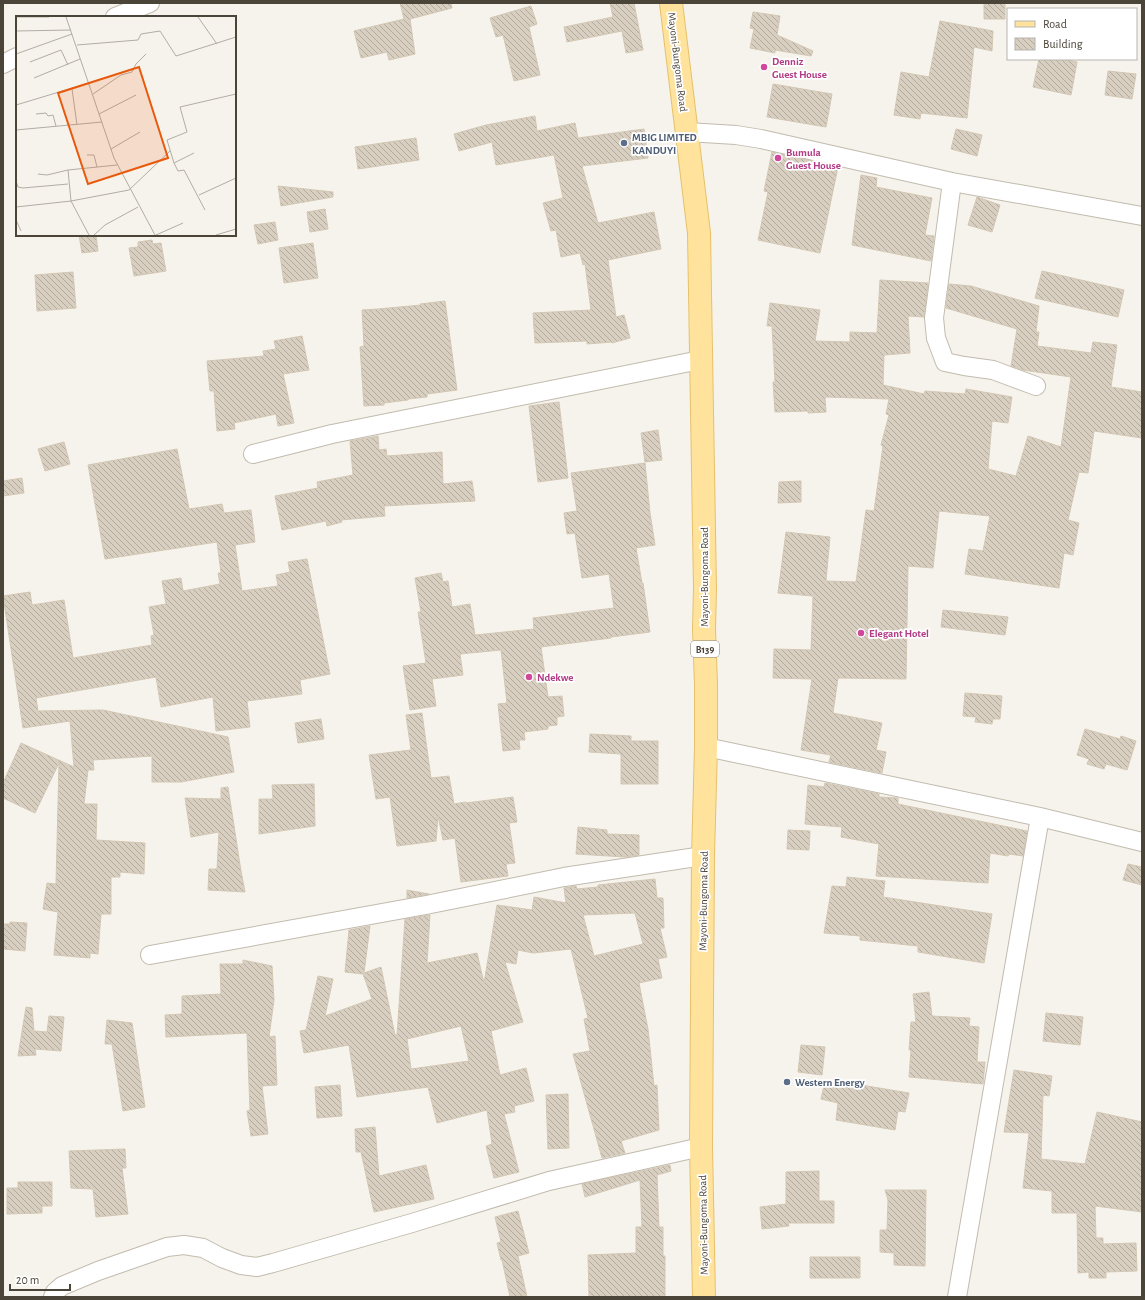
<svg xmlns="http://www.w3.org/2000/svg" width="1145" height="1300" viewBox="0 0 1145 1300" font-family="'Alegreya Sans',sans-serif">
<defs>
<pattern id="building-back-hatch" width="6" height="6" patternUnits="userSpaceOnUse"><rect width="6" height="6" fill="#d8cfc1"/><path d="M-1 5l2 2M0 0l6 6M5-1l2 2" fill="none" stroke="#b1aa9e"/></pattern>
</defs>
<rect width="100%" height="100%" fill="#f6f3ec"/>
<!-- building -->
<path fill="url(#building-back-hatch)" stroke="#d3c7b4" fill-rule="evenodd" d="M 400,3 L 451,3 L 452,8 L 410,19 L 415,54 L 389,60 L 387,52 L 361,58 L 354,31 L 404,19 Z
M 610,3 L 634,3 L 643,50 L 626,53 L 622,31 L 567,42 L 564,27 L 613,17 Z
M 984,3 L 1005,3 L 1005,19 L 984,19 Z
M 531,6 L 537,24 L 529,27 L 540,75 L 514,81 L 503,35 L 496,37 L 490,18 Z
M 753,12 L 780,16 L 777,35 L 813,51 L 811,56 L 775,50 L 775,53 L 750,48 L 754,29 L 750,28 Z
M 940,21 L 993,31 L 992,51 L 974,47 L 967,118 L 921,113 L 920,119 L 894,115 L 901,72 L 929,77 Z
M 1039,59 L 1062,59 L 1077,62 L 1071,95 L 1033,87 Z
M 1108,71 L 1136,74 L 1132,99 L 1105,95 Z
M 773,84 L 832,94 L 826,127 L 767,117 Z
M 535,116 L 537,131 L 575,123 L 578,138 L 644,129 L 648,158 L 582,166 L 598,223 L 654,212 L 661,249 L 608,260 L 616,317 L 624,315 L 630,338 L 612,343 L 612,342 L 587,344 L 587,341 L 535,343 L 533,313 L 591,310 L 585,264 L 583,265 L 580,253 L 561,257 L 556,230 L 551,231 L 543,203 L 563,198 L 554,155 L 496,165 L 492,142 L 459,151 L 454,134 L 486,125 Z
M 956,129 L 982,135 L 977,156 L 951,149 Z
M 416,138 L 419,160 L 358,169 L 355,147 Z
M 772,152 L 838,167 L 820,253 L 758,240 L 768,192 L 764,191 Z
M 861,175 L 877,178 L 876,187 L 932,198 L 925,235 L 934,236 L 931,261 L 852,245 Z
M 278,186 L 333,192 L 333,197 L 281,206 Z
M 977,197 L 1000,205 L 992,232 L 968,225 Z
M 325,209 L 328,229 L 310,232 L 307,212 Z
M 275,222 L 278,240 L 258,244 L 254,225 Z
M 79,235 L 96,235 L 98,251 L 82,253 Z
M 152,240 L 153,244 L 161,243 L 166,271 L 134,276 L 129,248 L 138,247 L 138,242 Z
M 313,243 L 318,278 L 284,283 L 279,248 Z
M 1042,271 L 1124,290 L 1118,317 L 1035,298 Z
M 73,272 L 76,308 L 37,311 L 35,275 Z
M 880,280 L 928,283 L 924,317 L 908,316 L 910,353 L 884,355 L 883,385 L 924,394 L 925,391 L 965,394 L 966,389 L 1012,397 L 1008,423 L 992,421 L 988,469 L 1016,476 L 1028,436 L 1061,447 L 1071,377 L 1023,370 L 1011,366 L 1017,329 L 946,308 L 949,284 L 971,286 L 1039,306 L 1036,332 L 1039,332 L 1037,346 L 1091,353 L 1093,342 L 1117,345 L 1111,387 L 1142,392 L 1142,438 L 1094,431 L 1088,473 L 1079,472 L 1068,520 L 1079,523 L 1073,555 L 1064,553 L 1059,588 L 965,574 L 969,549 L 983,551 L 990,516 L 939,511 L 933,568 L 908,566 L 906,679 L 838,678 L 833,713 L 882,723 L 876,750 L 886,752 L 882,773 L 829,762 L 831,755 L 801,750 L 812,679 L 773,678 L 774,649 L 811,650 L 813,596 L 778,593 L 786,532 L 830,537 L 826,581 L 856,582 L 866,510 L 874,511 L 883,446 L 881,445 L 889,415 L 886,414 L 889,399 L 825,397 L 826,412 L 808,413 L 808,411 L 775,412 L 773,382 L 775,382 L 772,326 L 767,326 L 770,303 L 820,310 L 815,341 L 850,342 L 850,332 L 877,333 Z
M 445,301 L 457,390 L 427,394 L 427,397 L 408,399 L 408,400 L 384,403 L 384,405 L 364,406 L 360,347 L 364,346 L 362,310 L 378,309 L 421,305 L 420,304 Z
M 302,336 L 309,370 L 283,374 L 294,423 L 278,426 L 276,414 L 234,423 L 235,429 L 217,431 L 214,391 L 210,391 L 207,361 L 264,356 L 263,351 L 276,349 L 274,341 Z
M 559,402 L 568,478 L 538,482 L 529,406 Z
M 658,430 L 662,460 L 645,462 L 641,433 Z
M 378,436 L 379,450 L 386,449 L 387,456 L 442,452 L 443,484 L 472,481 L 475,501 L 384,506 L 385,516 L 341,520 L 342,522 L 327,526 L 326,521 L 282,530 L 275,496 L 318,488 L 317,482 L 353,475 L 350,441 Z
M 64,442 L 70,464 L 45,471 L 38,449 Z
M 177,449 L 189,509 L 222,504 L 224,513 L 251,510 L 255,542 L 235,545 L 242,591 L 278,586 L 276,575 L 290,572 L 288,562 L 307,559 L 330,674 L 300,680 L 302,694 L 247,701 L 250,727 L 216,731 L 213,697 L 161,707 L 156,677 L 36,698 L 38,711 L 103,710 L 228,737 L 234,772 L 181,782 L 152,782 L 152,756 L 93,760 L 94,770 L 88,770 L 84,804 L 97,804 L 96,840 L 145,843 L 144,874 L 120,872 L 120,877 L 111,877 L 111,914 L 101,914 L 98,954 L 90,953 L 90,958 L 54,955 L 58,912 L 43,909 L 47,883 L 56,884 L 59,763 L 35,813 L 3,798 L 3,783 L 21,743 L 74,767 L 70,721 L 23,728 L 3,596 L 30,592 L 32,605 L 64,600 L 73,658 L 152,645 L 151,636 L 154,635 L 149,607 L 166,604 L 162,581 L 181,578 L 183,591 L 220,584 L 218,573 L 221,573 L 217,542 L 105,559 L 88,465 Z
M 645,463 L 650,513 L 655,545 L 636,548 L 642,583 L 643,583 L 650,632 L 611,637 L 611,638 L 541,647 L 548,697 L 562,696 L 564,716 L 557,717 L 557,725 L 548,726 L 548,729 L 524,732 L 525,740 L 519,740 L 520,749 L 503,751 L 498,704 L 507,703 L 501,650 L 460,654 L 463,675 L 432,679 L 436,706 L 410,710 L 403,666 L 426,663 L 418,612 L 421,612 L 415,578 L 441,573 L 443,582 L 448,581 L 452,607 L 470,604 L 475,635 L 534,629 L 533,618 L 614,608 L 609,574 L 582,578 L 575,533 L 567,534 L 564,513 L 577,511 L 571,473 Z
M 22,478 L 24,493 L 3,496 L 3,481 Z
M 801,481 L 801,502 L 778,503 L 779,482 Z
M 943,610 L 1008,617 L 1005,635 L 941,627 Z
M 965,693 L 1002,696 L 1000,719 L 993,719 L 992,724 L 975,722 L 976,717 L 963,716 Z
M 422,713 L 431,778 L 449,776 L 454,804 L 466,802 L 466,803 L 513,797 L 517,822 L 509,823 L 515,863 L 506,864 L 508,876 L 461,882 L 455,838 L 443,840 L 438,816 L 436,841 L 397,846 L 390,797 L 376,799 L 369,755 L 411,750 L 406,715 Z
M 321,719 L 324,739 L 298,743 L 295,723 Z
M 1085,729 L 1120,739 L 1121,736 L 1136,741 L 1127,770 L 1106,764 L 1104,769 L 1087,764 L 1089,759 L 1077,755 Z
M 590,734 L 631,736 L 631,741 L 658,741 L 658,784 L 621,784 L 621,754 L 589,752 Z
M 825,783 L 879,794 L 879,797 L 898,798 L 898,804 L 1027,831 L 1023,856 L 1009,854 L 1008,856 L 990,853 L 988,883 L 876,876 L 879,844 L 841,837 L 842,827 L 805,824 L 808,785 L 824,787 Z
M 314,784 L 315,826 L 259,834 L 259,799 L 273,799 L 272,785 Z
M 228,787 L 241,871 L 245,892 L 208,890 L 209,869 L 217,869 L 219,832 L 191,837 L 185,798 L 221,799 L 221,788 Z
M 578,827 L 607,830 L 607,834 L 639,835 L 639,855 L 625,857 L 576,854 Z
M 788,830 L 810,831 L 809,850 L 787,849 Z
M 1128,864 L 1142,867 L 1142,885 L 1123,880 Z
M 847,877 L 885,881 L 883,897 L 992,914 L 984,963 L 918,952 L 918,946 L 860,940 L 860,936 L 824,933 L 832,886 L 846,887 Z
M 655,879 L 657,898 L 663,898 L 664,928 L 660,928 L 667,957 L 658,959 L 662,978 L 639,983 L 648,1029 L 654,1086 L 657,1085 L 659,1130 L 621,1141 L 625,1153 L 602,1158 L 573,1054 L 590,1051 L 584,1019 L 588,1018 L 571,949 L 533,953 L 518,950 L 516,964 L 505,962 L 523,1022 L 491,1031 L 500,1075 L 526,1068 L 534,1101 L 514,1106 L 515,1112 L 504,1114 L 519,1172 L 494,1178 L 486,1146 L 492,1144 L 487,1110 L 437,1123 L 428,1087 L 357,1097 L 349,1045 L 304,1053 L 300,1031 L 306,1030 L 318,976 L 333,979 L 325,1016 L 372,999 L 363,974 L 345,972 L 349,930 L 370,926 L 364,973 L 381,967 L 395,1035 L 397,1035 L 405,919 L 430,915 L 427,963 L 477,953 L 484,983 L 497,905 L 532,910 L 534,897 L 566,903 L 564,888 L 576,886 L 577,889 L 598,887 L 598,885 ZM 635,913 L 643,944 L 594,956 L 583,915 ZM 461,1026 L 469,1061 L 411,1069 L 407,1039 Z
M 407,890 L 429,894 L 407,898 Z
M 10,922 L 27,923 L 25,951 L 3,949 L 3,924 L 10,924 Z
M 243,960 L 272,966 L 274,1000 L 269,1037 L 275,1036 L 277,1085 L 262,1086 L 268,1134 L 251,1136 L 247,1111 L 250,1110 L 247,1033 L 166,1037 L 165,1015 L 182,1014 L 182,996 L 221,994 L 220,964 L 243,964 Z
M 929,992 L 932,1016 L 970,1018 L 969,1026 L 979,1027 L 977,1062 L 985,1062 L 983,1084 L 909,1077 L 911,1050 L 909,1050 L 911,1022 L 916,1022 L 913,994 Z
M 26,1007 L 32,1008 L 34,1031 L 47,1032 L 49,1016 L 64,1017 L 61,1051 L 35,1049 L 36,1055 L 18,1056 Z
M 1046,1013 L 1083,1017 L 1080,1045 L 1043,1041 Z
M 107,1020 L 132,1023 L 145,1107 L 123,1111 L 112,1044 L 105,1044 Z
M 801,1045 L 825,1047 L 822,1075 L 798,1072 Z
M 1014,1070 L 1052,1076 L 1049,1096 L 1043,1095 L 1041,1159 L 1085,1164 L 1097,1112 L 1142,1122 L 1142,1212 L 1095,1206 L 1096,1238 L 1103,1238 L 1103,1244 L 1136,1243 L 1137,1271 L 1106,1272 L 1106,1278 L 1089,1278 L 1089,1272 L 1078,1273 L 1077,1213 L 1052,1213 L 1052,1191 L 1023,1188 L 1029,1133 L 1004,1132 Z
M 825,1081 L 854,1087 L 855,1084 L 909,1093 L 905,1112 L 898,1111 L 895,1130 L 836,1120 L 838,1103 L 821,1099 Z
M 340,1085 L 342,1116 L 317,1118 L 315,1087 Z
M 568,1094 L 569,1148 L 548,1149 L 546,1095 Z
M 375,1127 L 379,1176 L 426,1165 L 434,1199 L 374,1212 L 361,1152 L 356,1152 L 355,1129 Z
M 125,1149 L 126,1168 L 122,1168 L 128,1214 L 96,1217 L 93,1189 L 71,1188 L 69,1151 Z
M 670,1165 L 671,1171 L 657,1175 L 659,1227 L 663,1227 L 663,1256 L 665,1256 L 665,1297 L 589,1297 L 588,1255 L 636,1253 L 636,1227 L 642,1227 L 640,1180 L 585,1197 L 582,1184 Z
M 819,1171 L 819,1201 L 834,1201 L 834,1223 L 788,1223 L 789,1226 L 762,1229 L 760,1207 L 786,1204 L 786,1172 Z
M 18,1182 L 52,1182 L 52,1206 L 42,1206 L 42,1213 L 7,1214 L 7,1188 L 18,1188 Z
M 885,1190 L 926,1190 L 925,1266 L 894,1265 L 894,1253 L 880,1252 L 880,1230 L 887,1230 L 888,1200 Z
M 518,1211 L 529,1253 L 518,1256 L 527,1297 L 510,1297 L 502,1260 L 501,1260 L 497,1243 L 501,1242 L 495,1217 Z
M 810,1257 L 860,1257 L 860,1278 L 810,1278 Z"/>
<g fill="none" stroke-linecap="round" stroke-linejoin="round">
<defs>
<path id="street" d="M 115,17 L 150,3
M 3,64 L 17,57
M 687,132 L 736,135 L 761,139 L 952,182 L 1142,216
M 952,182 L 934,318 L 936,338 L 945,362 L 964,366 L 993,370 L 1036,386
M 253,454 L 332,434 L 700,360
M 706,747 L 1040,817 L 1142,842
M 150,955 L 426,905 L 564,877 L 703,856
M 53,1297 L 55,1292 L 62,1286 L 98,1271 L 167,1247 L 184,1245 L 203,1248 L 222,1258 L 241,1265 L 257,1267 L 273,1263 L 412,1223 L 549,1181 L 701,1147
M 957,1297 L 1040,817"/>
<path id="primary" d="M 671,3 L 699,233 L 705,588 L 704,630 L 706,684 L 706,747 L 703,856 L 701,1147 L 704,1297"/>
</defs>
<!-- street casing -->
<use href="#street" stroke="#c2bbae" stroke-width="20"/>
<!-- primary casing -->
<use href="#primary" stroke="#e6c16a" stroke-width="24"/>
<!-- street -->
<use href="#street" stroke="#fff" stroke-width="18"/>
<!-- primary -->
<use href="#primary" stroke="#ffe39c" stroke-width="22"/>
</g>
<!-- markers -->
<g fill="#d1479c" stroke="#fff" stroke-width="1.5">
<circle cx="764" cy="67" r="4"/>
<circle cx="778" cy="158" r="4"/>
<circle cx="861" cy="633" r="4"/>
<circle cx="529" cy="677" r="4"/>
</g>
<g fill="#5c6f8a" stroke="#fff" stroke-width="1.5">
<circle cx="624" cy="143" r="4"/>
<circle cx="787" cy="1082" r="4"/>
</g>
<g text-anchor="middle" stroke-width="3.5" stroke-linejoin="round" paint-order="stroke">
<!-- shield labels -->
<rect fill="#fff" stroke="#817c74" stroke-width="1" x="691" y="641" width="28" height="16" rx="3"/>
<g font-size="10" font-weight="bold" fill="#4b4439">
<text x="705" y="653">B139</text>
</g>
<!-- hotel labels -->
<g font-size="11" font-weight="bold" fill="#b23c85" stroke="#fff" text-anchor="start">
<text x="772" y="65">Denniz<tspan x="772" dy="13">Guest House</tspan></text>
<text x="786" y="156">Bumula<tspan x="786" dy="13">Guest House</tspan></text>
<text x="869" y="637">Elegant Hotel</text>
<text x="537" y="681">Ndekwe</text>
</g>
<!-- street labels -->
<g font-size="11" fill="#4b4439" stroke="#fff">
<text transform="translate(678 62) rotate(83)" y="4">Mayoni-Bungoma Road</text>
<text transform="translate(704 577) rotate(-90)" y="4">Mayoni-Bungoma Road</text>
<text transform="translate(703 901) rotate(-89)" y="4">Mayoni-Bungoma Road</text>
<text transform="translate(703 1225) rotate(-91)" y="4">Mayoni-Bungoma Road</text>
</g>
<!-- service labels -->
<g font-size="11" font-weight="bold" fill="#4e5e75" stroke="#fff" text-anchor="start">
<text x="632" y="141">MBIG LIMITED<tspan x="632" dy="13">KANDUYI</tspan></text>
<text x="795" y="1086">Western Energy</text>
</g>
</g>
<!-- overview -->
<g transform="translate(16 16)">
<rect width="220" height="220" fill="#f6f3ec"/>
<path fill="none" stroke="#b2ada4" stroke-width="1" d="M 0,1 L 33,1M 50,1 L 98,142 L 139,219M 182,1 L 201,28M 0,15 L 55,14M 61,29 L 122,24 L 125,18 L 144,15 L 160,40 L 220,21M 0,38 L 56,18M 14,46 L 45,34 L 52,49M 18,62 L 64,43M 56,73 L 61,109M 77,78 L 105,59 L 116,56 L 120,48 L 130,38M 0,89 L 73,67M 20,98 L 30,97 L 32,100 L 37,99 L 40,110M 83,98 L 120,79M 0,114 L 86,106M 95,133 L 124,116M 178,137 L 158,147 L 162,155 L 168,154 L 189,194M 71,139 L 78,139 L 81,151M 158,147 L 151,124 L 171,116 L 164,91 L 220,78M 22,158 L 31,159 L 52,154M 0,165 L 2,171 L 7,172 L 52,168M 183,179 L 220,162M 0,191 L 55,185 L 113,174 L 154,135M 0,204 L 5,215M 73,219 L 55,185 L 52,154 L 101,149M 78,219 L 89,209 L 122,191M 140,219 L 167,207M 200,219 L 220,213"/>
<path fill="#e8590c" fill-opacity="0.15" stroke="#e8590c" stroke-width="2" d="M 123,51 L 152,142 L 72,168 L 42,77 Z"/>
<rect width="220" height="220" fill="none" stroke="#4b4439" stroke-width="2"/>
</g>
<!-- border -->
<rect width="1145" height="1300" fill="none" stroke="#4b4439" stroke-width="8"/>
<!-- legend -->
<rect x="1007" y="8" width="130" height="52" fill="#ffffff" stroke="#b7b4b0"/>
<rect x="1015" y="21" width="20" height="6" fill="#ffe39c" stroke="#b7b4b0"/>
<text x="1043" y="28" font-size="12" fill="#4b4439">Road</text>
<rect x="1015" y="38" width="20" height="12" fill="url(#building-back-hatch)" stroke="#b7b4b0"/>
<text x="1043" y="48" font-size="12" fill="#4b4439">Building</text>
<!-- scale -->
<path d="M10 1284v6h60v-6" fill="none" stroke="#4b4439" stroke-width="2"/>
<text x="16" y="1284" font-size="12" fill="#4b4439" stroke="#ffffff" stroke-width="3" paint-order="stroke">20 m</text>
</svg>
